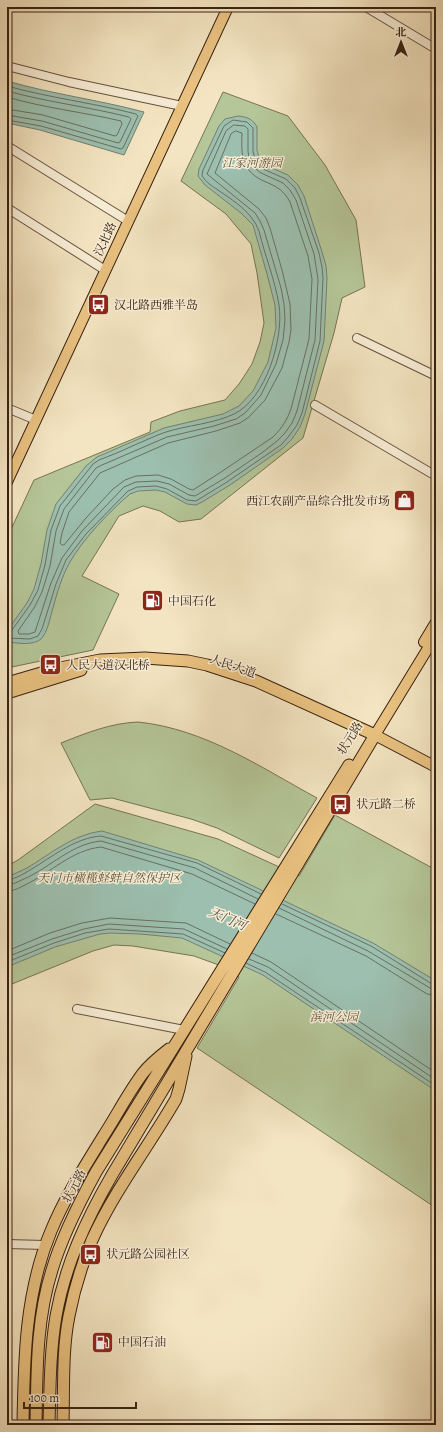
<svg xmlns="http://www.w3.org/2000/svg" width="443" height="1432" viewBox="0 0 443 1432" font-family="Alegreya,'Noto Serif SC',serif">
<rect width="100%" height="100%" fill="#f4e5c2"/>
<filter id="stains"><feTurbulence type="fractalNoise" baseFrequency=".005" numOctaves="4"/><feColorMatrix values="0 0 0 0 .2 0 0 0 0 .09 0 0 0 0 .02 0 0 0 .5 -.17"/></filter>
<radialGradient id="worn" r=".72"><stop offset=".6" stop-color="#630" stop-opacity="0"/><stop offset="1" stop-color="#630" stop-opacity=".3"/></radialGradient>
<!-- green -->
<path fill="#b5c698" stroke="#767454" d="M 223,92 L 288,116 L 325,165 L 356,220 L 365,287 L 342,298 L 334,333 L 303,438 L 201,519 L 179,522 L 160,511 L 143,506 L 119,516 L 82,576 L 119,594 L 93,650 L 7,668 L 7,538 L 34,480 L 150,432 L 151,422 L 180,411 L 225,400 L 239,384 L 252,364 L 260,342 L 264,323 L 257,273 L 251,244 L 226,214 L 181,181 Z
M 138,722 C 205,729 260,767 317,798 L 279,858 L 217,828 L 191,819 L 112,798 L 90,800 L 61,743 C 86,733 111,723 138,722 Z
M 95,804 L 218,839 L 299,876 L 335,815 L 436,870 L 436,1208 L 197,1048 L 239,977 L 216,964 L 194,956 L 133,946 L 114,945 L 93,951 L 7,986 L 7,866 L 18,860 Z"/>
<!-- water -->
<path fill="#9cbfaf" stroke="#748070" d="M 7,81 C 52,94 99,100 144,112 L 124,155 L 40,130 L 7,123 Z
M 238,116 C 247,117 253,119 257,127 L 257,150 L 260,162 L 265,165 L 288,175 L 298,185 L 304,196 L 322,252 L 326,266 L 327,278 L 324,341 L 305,414 L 300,427 L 292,439 L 283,448 L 230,485 L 202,502 L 196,505 L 187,504 L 165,492 L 156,490 L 138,491 L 130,494 C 110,511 83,539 70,562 C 62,576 57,593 53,608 C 50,617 48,632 41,639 C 33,646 17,643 8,642 L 7,641 L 7,631 L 27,603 L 34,589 L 41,564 L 47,530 L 56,504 L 86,466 L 97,457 L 164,428 L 223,414 L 239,406 L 253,391 L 268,362 L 276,328 L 275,305 L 267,274 L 253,225 L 241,213 L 205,185 L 198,176 L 199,169 L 219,126 L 225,119 Z
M 102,831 L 198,860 L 373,943 L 436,981 L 436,1091 L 263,975 L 182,938 L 140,934 L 110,933 L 100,934 L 55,947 L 7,967 L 7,877 C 14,874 21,871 27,868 C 52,853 72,835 102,831 Z"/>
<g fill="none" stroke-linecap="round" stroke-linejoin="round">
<!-- shore -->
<path stroke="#6a7060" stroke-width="1" d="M 7,86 C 50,98 94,103 136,114 L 138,116 L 123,148 L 121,149 L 41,126 L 7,120
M 7,91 C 47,102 89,107 129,117 L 131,119 L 120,142 L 118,143 L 42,121 L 7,115
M 7,97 C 44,108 83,112 121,121 L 122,124 L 117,135 L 115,136 L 43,115 L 7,109
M 234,125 L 245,126 L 248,129 L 248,151 L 249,158 L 252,166 L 261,173 L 283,183 L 290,190 L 296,200 L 314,254 L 318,279 L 315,340 L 297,411 L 292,423 L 285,433 L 277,441 L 263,452 L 225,478 L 195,496 L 189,495 L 169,484 L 157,481 L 136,482 L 124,487 L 82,531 L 62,558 L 51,583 L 35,632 L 29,634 L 19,634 L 18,631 L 34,608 L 42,592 L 50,566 L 56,531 L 64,509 L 96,468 L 102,465 L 167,437 L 214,426 L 236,419 L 245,413 L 261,395 L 276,364 L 283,340 L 285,320 L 284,304 L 281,288 L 264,230 L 260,221 L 255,213 L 207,174 L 226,131 Z
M 236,131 L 242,133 C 241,157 242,172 266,182 C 278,187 284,191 290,202 L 308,256 L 312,279 L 309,339 L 291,409 C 287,420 282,428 273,437 L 221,472 L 193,490 L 189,489 L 171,479 L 158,475 L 136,476 L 125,480 L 113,489 L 86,518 L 64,545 L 62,545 L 60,543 L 62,533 L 69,512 L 100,473 L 168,443 L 216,431 L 240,423 L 249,417 L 265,400 L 282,368 L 289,342 L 291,330 L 290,304 L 282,270 L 270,228 L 266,218 L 259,209 L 215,173 L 231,134 Z
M 7,632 L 12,630 L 30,605 L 38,590 L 45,565 L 51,530 L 60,506 L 93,464 L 99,460 C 109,456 120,452 130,447 C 142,442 154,436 166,432 C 188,425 213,424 234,414 C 266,399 284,338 279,305 C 275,280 265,256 259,231 C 252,212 234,201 218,190 C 212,186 205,182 202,175 L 203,170 L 224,126 L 233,120 L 247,122 L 253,128 L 253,151 L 256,163 L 263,169 L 286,179 L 295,188 L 300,198 L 319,253 L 322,267 L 323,278 L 320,341 L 302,413 L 297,425 L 289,436 L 281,445 L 227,482 L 196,501 L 187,500 L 167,489 L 156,486 L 137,487 L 128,491 L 86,534 L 66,560 L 56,584 L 42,629 L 38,636 L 30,639 L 7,638
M 7,880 C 16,879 27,872 35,867 C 56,854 76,838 101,836 L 197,863 L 261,894
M 7,885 C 13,885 19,881 24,879 C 51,867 71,844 101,841 L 195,868 L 258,899
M 7,891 C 14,891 19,888 25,885 C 50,873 72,850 101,847 L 192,874 L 255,904
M 282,904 L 371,946 L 432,984 L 436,984
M 279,908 L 368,951 L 430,988 L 436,989
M 276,914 L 366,956 L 427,994 L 436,995
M 7,951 L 50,933 L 82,923 L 110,918 L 186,923 L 230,944
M 252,953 L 271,962 L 436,1073
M 7,957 L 52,939 L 84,929 L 109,924 L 184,929 L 227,949
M 249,959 L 268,967 L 436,1080
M 7,962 L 54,943 L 85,933 L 109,929 L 183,934 L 225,953
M 246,963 L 265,972 L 436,1086"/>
<defs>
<path id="minor" d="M 366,7 L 436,49
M 7,66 L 69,82 L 182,106
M 7,146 L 128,221
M 7,208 L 105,270
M 357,338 L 436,376
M 315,405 L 436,476
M 7,408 L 36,420
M 77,1009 L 184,1030
M 7,1244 L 45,1245"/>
<path id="major" d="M 7,482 L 228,7
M 436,635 L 375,735 L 436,767
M 424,642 L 436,622"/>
<path id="highway" d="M 7,683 L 55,669 L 100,660 L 145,658 L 188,661 L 207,665 L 256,681 L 375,735 L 112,1175 C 86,1220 65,1265 56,1316 C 50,1352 50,1389 49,1425
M 7,693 L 81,670
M 23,1425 C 24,1359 25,1293 51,1231 C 65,1197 85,1166 104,1135 C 117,1115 128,1093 143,1073 C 150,1064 160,1056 169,1049
M 36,1425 C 37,1373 36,1320 52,1270 C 62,1236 79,1203 96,1172 L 349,765
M 63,1425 C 64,1389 62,1351 69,1316 C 74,1290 82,1264 92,1240 C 114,1191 149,1146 176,1099 L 179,1089 L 186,1056"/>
</defs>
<!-- minor casing -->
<use href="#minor" stroke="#67523d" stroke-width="10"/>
<!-- major casing -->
<use href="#major" stroke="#382111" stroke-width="12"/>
<!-- highway casing -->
<use href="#highway" stroke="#382111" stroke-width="13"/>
<!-- minor -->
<use href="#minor" stroke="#f8eed7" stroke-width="8"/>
<!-- major -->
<use href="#major" stroke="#eac281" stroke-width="10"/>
<!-- highway -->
<use href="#highway" stroke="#eac281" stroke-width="11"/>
</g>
<!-- icons -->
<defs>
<symbol id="bus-square" viewBox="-11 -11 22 22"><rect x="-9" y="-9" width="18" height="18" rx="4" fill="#8f2418" stroke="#f8eed7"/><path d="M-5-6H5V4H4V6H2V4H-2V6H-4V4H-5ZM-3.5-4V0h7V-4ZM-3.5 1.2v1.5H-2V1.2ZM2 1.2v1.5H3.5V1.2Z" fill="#fff"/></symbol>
<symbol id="shop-square" viewBox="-11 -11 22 22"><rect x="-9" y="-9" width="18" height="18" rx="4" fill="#8f2418" stroke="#f8eed7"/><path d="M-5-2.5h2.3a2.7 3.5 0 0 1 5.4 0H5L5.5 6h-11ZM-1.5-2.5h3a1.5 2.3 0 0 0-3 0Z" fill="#fff"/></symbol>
<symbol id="fuel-square" viewBox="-11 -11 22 22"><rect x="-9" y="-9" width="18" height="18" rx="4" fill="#8f2418" stroke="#f8eed7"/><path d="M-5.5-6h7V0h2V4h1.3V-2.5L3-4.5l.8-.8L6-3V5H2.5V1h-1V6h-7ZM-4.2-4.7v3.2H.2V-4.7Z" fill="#fff"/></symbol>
</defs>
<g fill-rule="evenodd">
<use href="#bus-square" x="86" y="292" width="25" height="25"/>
<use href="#shop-square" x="392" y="488" width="25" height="25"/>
<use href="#fuel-square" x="140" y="588" width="25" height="25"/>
<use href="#bus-square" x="38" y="652" width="25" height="25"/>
<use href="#bus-square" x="328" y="792" width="25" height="25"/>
<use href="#bus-square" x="78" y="1242" width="25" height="25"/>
<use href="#fuel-square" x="90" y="1330" width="25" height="25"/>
</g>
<g text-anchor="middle" stroke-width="3" stroke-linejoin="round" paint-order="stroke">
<!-- park labels -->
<g font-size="12" font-style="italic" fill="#5e533a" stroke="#f8eed7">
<text x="252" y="167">江家河游园</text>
<text x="109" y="882">天门市橄榄蛏蚌自然保护区</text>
<text x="334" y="1021">滨河公园</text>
</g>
<!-- street labels -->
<g font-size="12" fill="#382111" stroke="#f8eed7">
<text transform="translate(105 239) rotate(-65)" y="4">汉北路</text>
<text transform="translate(233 666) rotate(19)" y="4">人民大道</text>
<text transform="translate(350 738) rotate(-58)" y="4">状元路</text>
<text transform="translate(74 1186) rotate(-62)" y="4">状元路</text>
</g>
<!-- poi labels -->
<g font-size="12" fill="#382111" stroke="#f8eed7" text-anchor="start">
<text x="114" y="309">汉北路西雅半岛</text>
<text x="390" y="505" text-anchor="end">西江农副产品综合批发市场</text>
<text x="168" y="605">中国石化</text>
<text x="66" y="669">人民大道汉北桥</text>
<text x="356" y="808">状元路二桥</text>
<text x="106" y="1258">状元路公园社区</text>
<text x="118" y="1346">中国石油</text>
</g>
<!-- water labels -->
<g font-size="13" font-style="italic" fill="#565040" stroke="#f8eed7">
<text transform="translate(228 918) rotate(23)" y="5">天门河</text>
</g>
</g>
<!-- margin -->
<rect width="443" height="1432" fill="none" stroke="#f4e5c2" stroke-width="24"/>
<rect x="8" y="8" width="427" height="1416" fill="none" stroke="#382111" stroke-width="2"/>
<rect x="12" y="12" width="419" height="1408" fill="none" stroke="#382111"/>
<!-- north arrow -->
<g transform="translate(401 42)" stroke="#f8eed7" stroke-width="3" paint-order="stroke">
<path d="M0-3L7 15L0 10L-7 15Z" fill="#382111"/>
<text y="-6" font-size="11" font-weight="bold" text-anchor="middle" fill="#382111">北</text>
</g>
<!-- scale -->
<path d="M24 1402v6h112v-6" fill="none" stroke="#382111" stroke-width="2"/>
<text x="30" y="1402" font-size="12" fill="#382111" stroke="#f8eed7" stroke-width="3" paint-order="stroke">100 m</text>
<rect width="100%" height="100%" filter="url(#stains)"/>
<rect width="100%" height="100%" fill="url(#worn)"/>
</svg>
